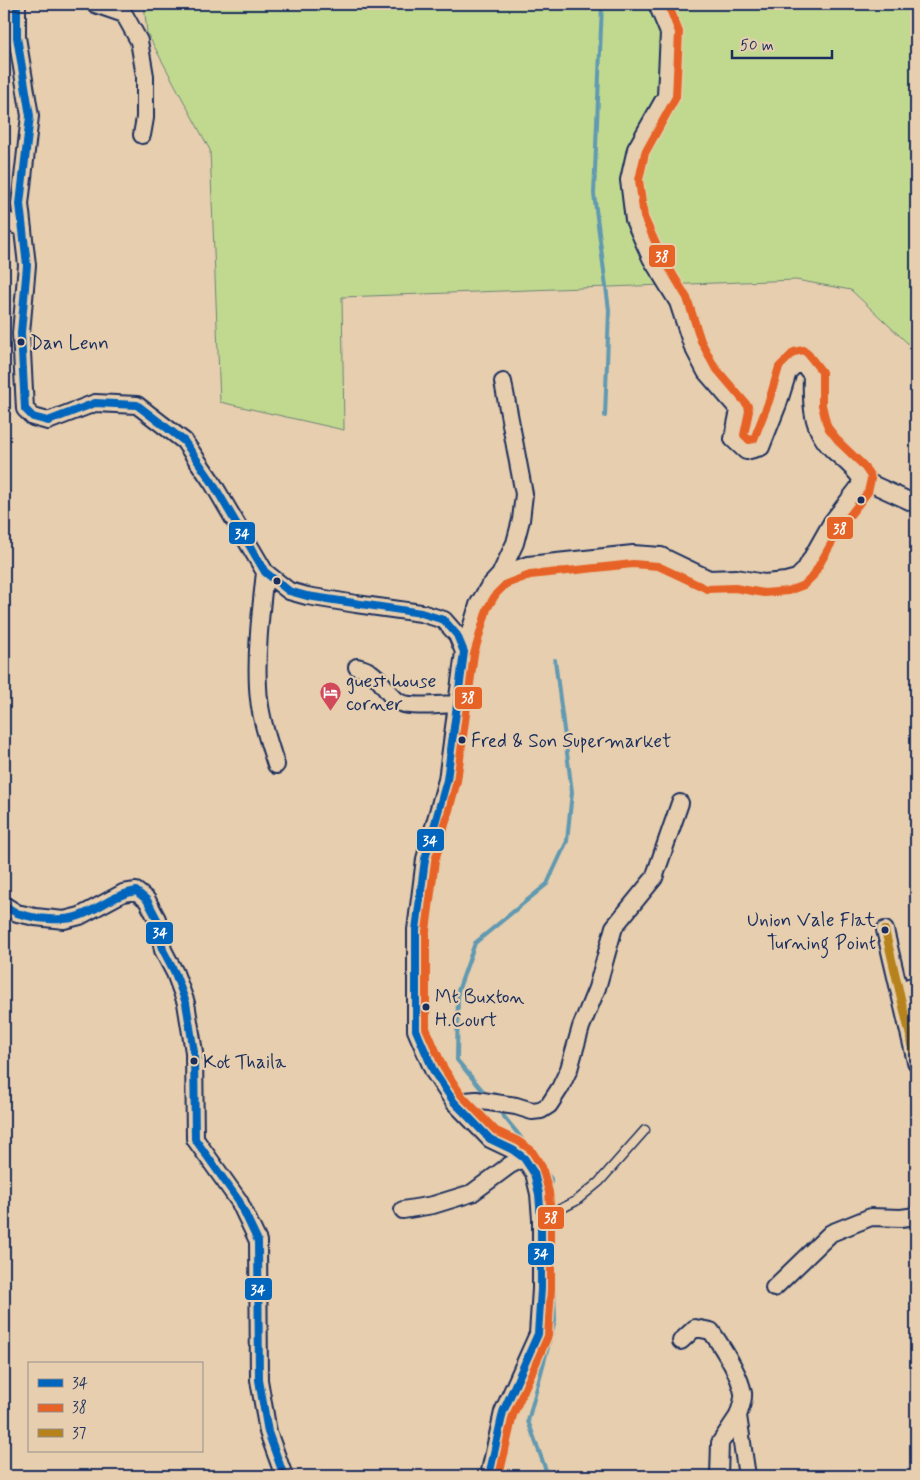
<svg xmlns="http://www.w3.org/2000/svg" width="920" height="1480" viewBox="0 0 920 1480" font-family="Mynerve,sans-serif">
<rect width="100%" height="100%" fill="#e6ceae"/>
<filter id="ink" filterUnits="userSpaceOnUse"><feTurbulence type="fractalNoise" baseFrequency=".02" numOctaves="2"/><feDisplacementMap in="SourceGraphic" scale="10" xChannelSelector="R" yChannelSelector="G"/><feConvolveMatrix kernelMatrix="1 2 1 2 8 2 1 2 1" color-interpolation-filters="sRGB"/></filter>
<g filter="url(#ink)">
<!-- green -->
<path fill="#c1d98f" stroke="#6e8476" d="M 144,4 L 916,4 L 916,351 L 851,290 L 796,280 L 342,297 L 344,430 L 220,402 L 210,150 L 147,33 Z"/>
<g fill="none" stroke-linecap="round" stroke-linejoin="round">
<!-- stream -->
<path stroke="#6199b1" stroke-width="4" d="M 602,4 L 594,194 L 609,310 L 605,416
M 483,1091 L 457,1060 L 458,991 L 475,943 L 547,884 L 567,841 L 572,792 L 555,660
M 501,1113 L 519,1135 L 551,1179 L 551,1202
M 548,1476 L 528,1421 L 555,1321 L 552,1226"/>
<defs>
<path id="service" d="M 541,1219 L 576,1201 L 599,1182 L 645,1130"/>
<path id="minor" d="M 17,4 L 17,37 L 30,116 L 20,204 L 27,265 L 21,333 L 25,409 L 33,417 L 48,421 L 95,403 L 137,405 L 184,441 L 212,482 L 265,572 L 289,591 L 307,596 L 356,604 L 421,613 L 444,620 L 457,635 L 464,652
M 95,4 L 124,14 L 139,41 L 145,76 L 145,118 L 142,135
M 4,219 L 23,229
M 861,479 L 916,504
M 265,572 C 261,610 256,649 258,687 C 259,714 268,740 276,765
M 500,575 L 515,543 L 521,520 L 524,494 L 503,382
M 357,667 C 360,668 365,669 368,671 C 382,677 387,697 401,703 C 413,708 442,704 456,704
M 4,905 L 17,913 L 35,917 L 64,920 L 80,916 L 123,893 L 136,891 L 147,900 L 157,919 L 163,950 L 175,973 L 186,1003 L 194,1052 L 195,1139 L 239,1201 L 258,1241 L 259,1380 L 268,1432 L 284,1476
M 885,930 L 916,1062
M 899,990 L 916,985
M 454,1102 L 476,1100 L 516,1106 L 532,1111 L 541,1110 L 549,1105 L 560,1088 L 569,1069 L 581,1027 L 597,988 L 614,927 L 654,878 L 680,803
M 403,1210 L 433,1205 L 472,1193 L 510,1165 L 524,1158
M 774,1288 L 831,1233 L 871,1217 L 901,1218 L 916,1216
M 681,1341 L 695,1328 L 711,1331 C 723,1348 739,1372 743,1393 C 744,1400 740,1409 738,1416
M 489,1476 L 503,1412 L 538,1334 L 541,1289 L 541,1219 L 539,1194 L 534,1173 L 524,1158 L 513,1150 L 490,1139 L 454,1102 L 434,1072 L 416,1030 L 416,930 L 425,859 L 447,780 L 464,652 L 478,605 L 488,588 L 500,575 L 528,565 L 633,554 L 661,556 L 709,579 L 736,578 L 764,583 L 786,581 L 797,578 L 805,570 L 832,522 L 859,487 L 861,479 C 855,468 844,460 834,451 C 811,430 811,404 812,375 L 800,360 L 788,372 L 778,404 L 761,447 L 746,451 L 733,439 L 739,410 L 706,372 L 692,345 L 678,302 L 651,258 L 634,220 L 629,180 L 636,149 L 666,96 L 669,33 L 657,4
M 719,1476 L 720,1443 L 738,1416 L 747,1476"/>
</defs>
<!-- service casing -->
<use href="#service" stroke="#1b2f5e" stroke-width="11"/>
<!-- minor casing -->
<use href="#minor" stroke="#1b2f5e" stroke-width="20"/>
<!-- service -->
<use href="#service" stroke="#e6ceae" stroke-width="8"/>
<!-- minor -->
<use href="#minor" stroke="#e6ceae" stroke-width="16"/>
<defs>
<path id="bus-1" d="M 17,4 L 17,37 L 30,116 L 20,204 L 27,265 L 21,333 L 25,409 L 33,417 L 48,421 L 95,403 L 137,405 L 184,441 L 212,482 L 265,572 L 289,591 L 307,596 L 421,613 L 444,620 L 457,635 L 464,652 L 447,780 L 425,859 L 416,930 L 416,1030 L 434,1072 L 454,1102 L 490,1139 L 513,1150 L 524,1158 L 534,1173 L 539,1194 L 541,1219 L 541,1289 L 538,1334 L 503,1412 L 489,1476
M 4,905 C 8,908 13,911 17,913 C 34,919 63,922 79,916 C 100,909 112,895 136,891 L 147,900 L 157,919 L 163,950 L 175,973 L 186,1003 L 194,1052 L 195,1139 L 239,1201 L 258,1241 L 259,1380 L 268,1432 L 284,1476"/>
<path id="bus-2" d="M 499,1476 L 513,1415 L 548,1336 L 551,1289 L 551,1219 L 549,1192 L 542,1167 L 531,1150 L 518,1141 L 496,1131 L 462,1096 L 443,1067 L 426,1028 L 426,931 L 435,861 L 457,781 L 474,654 L 487,609 L 496,594 L 506,584 L 530,575 L 633,564 L 658,566 L 707,589 L 735,588 L 764,593 L 788,591 L 804,585 L 813,576 L 840,528 L 868,492 L 871,479 L 870,475 L 863,465 L 841,444 L 829,429 L 826,422 L 822,405 L 822,372 L 808,354 L 803,350 L 794,352 L 779,367 L 769,401 L 754,439 L 749,440 L 744,435 L 749,411 L 748,406 L 714,366 L 701,341 L 687,298 L 660,253 L 644,217 L 639,180 L 645,153 L 676,97 L 679,32 L 668,4"/>
<path id="bus-3" d="M 885,930 L 916,1062"/>
</defs>
<!-- bus-1 casing -->
<use href="#bus-1" stroke="#e6ceae" stroke-width="11"/>
<!-- bus-2 casing -->
<use href="#bus-2" stroke="#e6ceae" stroke-width="11"/>
<!-- bus-3 casing -->
<use href="#bus-3" stroke="#e6ceae" stroke-width="11"/>
<!-- bus-1 -->
<use href="#bus-1" stroke="#0065bd" stroke-width="8"/>
<!-- bus-2 -->
<use href="#bus-2" stroke="#e76225" stroke-width="8"/>
<!-- bus-3 -->
<use href="#bus-3" stroke="#b5821c" stroke-width="8"/>
</g>
</g>
<!-- icons -->
<defs>
<symbol id="hotel-pin" viewBox="-11 -11 22 30"><path d="M0 17L-7.5 6A9.5 9.5 0 1 1 7.5 6Z" fill="#d1495b" stroke="#e6ceae"/><path d="M-6-4.5h1.5V1H6V5H4.5V3h-9V5H-6ZM-4 0a1.8 1.8 0 1 1 3.6 0ZM.5 0V-2.5h3Q6-2.5 6 0Z" fill="#fff"/></symbol>
</defs>
<g fill-rule="evenodd">
<use href="#hotel-pin" x="318" y="680" width="25" height="34"/>
</g>
<!-- markers -->
<g fill="#1b2f5e" stroke="#e6ceae" stroke-width="2">
<circle cx="21" cy="342" r="4.5"/>
<circle cx="861" cy="500" r="4.5"/>
<circle cx="277" cy="581" r="4.5"/>
<circle cx="462" cy="740" r="4.5"/>
<circle cx="885" cy="930" r="4.5"/>
<circle cx="426" cy="1007" r="4.5"/>
<circle cx="194" cy="1061" r="4.5"/>
</g>
<g text-anchor="middle" stroke-width="4.5" stroke-linejoin="round" paint-order="stroke">
<!-- bus labels -->
<g font-size="19" fill="#1b2f5e" stroke="#e6ceae" text-anchor="start">
<text x="30" y="349">Dan Lenn</text>
<text x="471" y="747">Fred &amp; Son Supermarket</text>
<text x="876" y="926" text-anchor="end">Union Vale Flat<tspan x="876" dy="23">Turning Point</tspan></text>
<text x="435" y="1003">Mt Buxton<tspan x="435" dy="23">H.Court</tspan></text>
<text x="203" y="1068">Kot Thaila</text>
</g>
<!-- poi labels -->
<g font-size="20" fill="#1b2f5e" stroke="#e6ceae" text-anchor="start">
<text x="346" y="687">guest house<tspan x="346" dy="23">corner</tspan></text>
</g>
</g>
<g stroke="#e6ceae" stroke-width="2">
<rect x="648" y="244" width="28" height="24" rx="5" fill="#e76225"/>
<rect x="826" y="516" width="28" height="24" rx="5" fill="#e76225"/>
<rect x="228" y="521" width="28" height="24" rx="5" fill="#0065bd"/>
<rect x="454" y="686" width="29" height="24" rx="5" fill="#e76225"/>
<rect x="416" y="828" width="29" height="24" rx="5" fill="#0065bd"/>
<rect x="145" y="921" width="29" height="24" rx="5" fill="#0065bd"/>
<rect x="537" y="1206" width="28" height="24" rx="5" fill="#e76225"/>
<rect x="527" y="1242" width="28" height="24" rx="5" fill="#0065bd"/>
<rect x="244" y="1277" width="29" height="24" rx="5" fill="#0065bd"/>
</g>
<g font-size="14" text-anchor="middle" font-weight="bold" fill="#fff">
<text x="662" y="261">38</text>
<text x="840" y="533">38</text>
<text x="242" y="538">34</text>
<text x="468" y="702">38</text>
<text x="430" y="845">34</text>
<text x="160" y="937">34</text>
<text x="551" y="1222">38</text>
<text x="541" y="1258">34</text>
<text x="258" y="1294">34</text>
</g>
<!-- margin -->
<rect width="920" height="1480" fill="none" stroke="#e6ceae" stroke-width="20"/>
<rect x="10" y="10" width="900" height="1460" fill="none" stroke="#1b2f5e" stroke-width="2" filter="url(#ink)"/>
<!-- legend -->
<rect x="28" y="1362" width="175" height="90" fill="#e6ceae" stroke="#958e8e"/>
<rect x="38" y="1379" width="25" height="8" fill="#0065bd" stroke="#958e8e"/>
<text x="72" y="1388" font-size="15" fill="#1b2f5e">34</text>
<rect x="38" y="1404" width="25" height="8" fill="#e76225" stroke="#958e8e"/>
<text x="72" y="1412" font-size="15" fill="#1b2f5e">38</text>
<rect x="38" y="1429" width="25" height="8" fill="#b5821c" stroke="#958e8e"/>
<text x="72" y="1438" font-size="15" fill="#1b2f5e">37</text>
<!-- scale -->
<path d="M732 50v8h100v-8" fill="none" stroke="#1b2f5e" stroke-width="2.5"/>
<text x="740" y="50" font-size="15" fill="#1b2f5e" stroke="#e6ceae" stroke-width="4" paint-order="stroke">50 m</text>
</svg>
